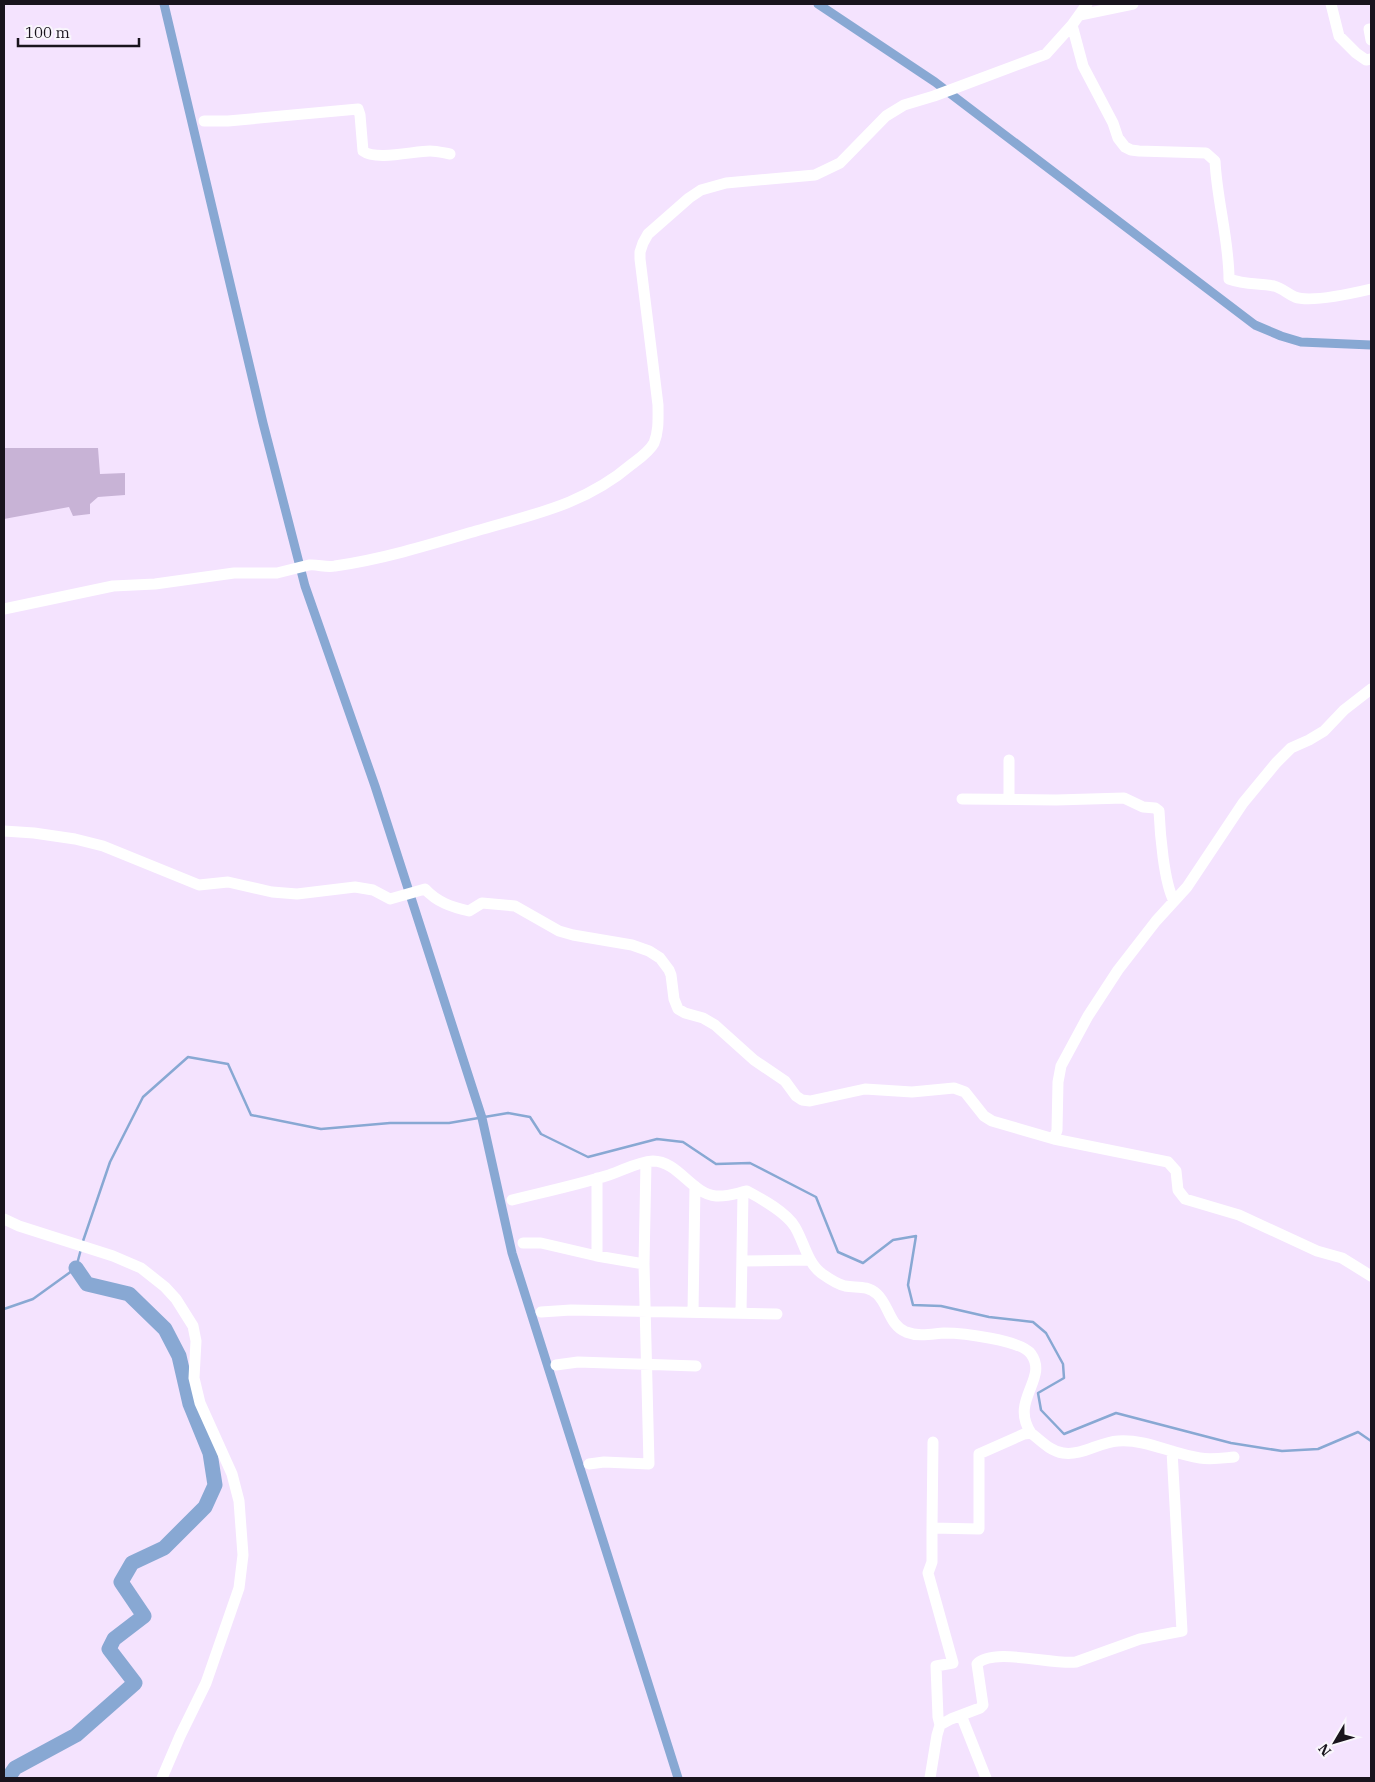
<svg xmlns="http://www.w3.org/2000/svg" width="1375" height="1782" viewBox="0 0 1375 1782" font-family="'IBM Plex Serif',serif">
<rect width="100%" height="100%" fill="#f4e3fe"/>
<!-- green -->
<path fill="#c8b3d6" d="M 4,448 L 98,448 L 100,474 L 125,473 L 125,495 L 98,497 L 90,504 L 90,514 L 73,516 L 69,507 L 4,519 Z"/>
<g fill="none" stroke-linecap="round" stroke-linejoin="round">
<!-- stream -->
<path stroke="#88a8d3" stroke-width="2.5" d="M 82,1244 L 110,1162 L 143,1097 L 188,1057 L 228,1064 L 251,1115 L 321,1129 L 390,1123 L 449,1123 L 508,1113 L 530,1117 L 541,1134 L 588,1157 L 657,1139 L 683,1142 L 716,1164 L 750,1163 L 816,1197 L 838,1252 L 863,1263 L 893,1240 L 916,1236 L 908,1285 L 913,1305 L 941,1306 L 989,1317 L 1033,1322 L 1046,1333 L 1063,1364 L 1064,1378 L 1038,1393 L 1041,1410 L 1064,1434 L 1116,1413 L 1231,1443 L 1282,1451 L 1318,1449 L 1358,1432 L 1371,1441
M 4,1309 L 33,1299 L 76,1268 L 81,1249"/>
<!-- canal -->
<path stroke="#88a8d3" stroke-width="9" d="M 164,4 L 263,423 L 305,586 L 375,786 L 482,1118 L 512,1253 L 678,1778
M 818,4 L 935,82 L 1255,325 L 1281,336 L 1301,342 L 1371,345"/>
<!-- river -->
<path stroke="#88a8d3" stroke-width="15" d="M 8,1778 L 15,1768 L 76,1735 L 135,1683 L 109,1649 L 114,1639 L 144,1616 L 121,1582 L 132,1563 L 164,1548 L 205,1507 L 215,1485 L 210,1453 L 190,1404 L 179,1356 L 165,1329 L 129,1294 L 87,1284 L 76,1268"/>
<!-- minor -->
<path stroke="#fff" stroke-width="11" d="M 1331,4 L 1339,36 L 1356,53 L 1366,60 L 1371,59
M 1080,15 L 1133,4
M 1072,25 L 1083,66 L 1113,123 L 1118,138 L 1125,147 L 1131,150 L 1139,151 L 1206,153 L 1215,161 C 1217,201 1229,240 1229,279 C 1245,285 1259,283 1274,286 C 1282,288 1288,294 1295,297 C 1311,303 1354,293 1371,289
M 1371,29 L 1369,29 L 1371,40
M 204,121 L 228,121 L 358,109 L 360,115 L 363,151 C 376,161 414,151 430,151 C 437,151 444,153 450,154
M 4,609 L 113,586 L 155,584 L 234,573 L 277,573 L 309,565 C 318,564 326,568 335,566 C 383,559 429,545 476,531 C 534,514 584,505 632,464 C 640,458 649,452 654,443 C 659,431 658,418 658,405 L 640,259 L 640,252 L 643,243 L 648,234 L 689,198 L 701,190 L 726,183 L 815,175 L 840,163 L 886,116 L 904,105 L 934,96 L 1046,54 L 1072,25 L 1087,4
M 962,799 L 1056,800 L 1124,798 L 1143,807 L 1155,808 L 1159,811 C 1160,833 1164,883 1174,901
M 1009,799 L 1009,760
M 4,831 L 34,833 L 75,839 L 103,846 L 199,885 L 228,882 L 272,892 L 297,894 L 355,887 L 373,890 L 390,899 L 425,889 C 437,902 451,907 469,911 L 482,903 L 515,906 L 559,931 L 573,935 L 632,945 L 649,951 L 660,958 L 669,970 L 671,975 L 674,999 L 678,1009 L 685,1013 L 703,1018 L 715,1025 L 754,1060 L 785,1081 L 796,1096 L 802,1100 L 810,1101 L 865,1089 L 912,1092 L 954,1088 L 965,1092 L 984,1116 L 992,1121 L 1054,1139 L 1168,1162 L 1176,1171 L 1178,1190 L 1185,1199 L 1239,1215 L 1317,1251 L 1342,1258 L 1371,1276
M 1054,1139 L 1057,1130 L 1058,1082 L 1061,1066 L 1088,1016 L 1118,970 L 1156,921 L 1187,887 L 1243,803 L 1276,763 L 1291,748 L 1309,740 L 1324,731 L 1344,710 L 1371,689
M 512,1200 C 544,1192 577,1185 609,1175 C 624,1170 637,1162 653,1161 C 678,1161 692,1194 716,1196 C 727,1197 737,1193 747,1191 C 762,1199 786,1212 795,1227 C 804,1242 807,1262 821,1273 C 828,1278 836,1284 845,1286 C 857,1288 867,1285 877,1294 C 889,1305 889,1325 906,1332 C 919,1337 931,1334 944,1333 C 962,1333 1021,1340 1031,1354 C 1049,1379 1009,1400 1031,1433
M 4,1219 L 19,1226 L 113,1256 L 141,1268 L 165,1287 L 176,1299 L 193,1326 L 196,1341 L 194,1378 L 200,1403 L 232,1474 L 239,1501 L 243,1555 L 239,1588 L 206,1683 L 180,1736 L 162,1778
M 523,1243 L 541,1243 L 597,1256 L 644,1264
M 597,1256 L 597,1178
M 742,1261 L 810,1260
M 541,1312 L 571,1310 L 777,1314
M 693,1312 L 695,1186
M 741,1313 L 743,1192
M 556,1365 L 578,1362 L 696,1366
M 589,1464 L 604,1462 L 649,1464 L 644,1264 L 646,1162
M 932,1528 L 933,1442
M 961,1715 L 986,1778
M 940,1725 L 938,1717 L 936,1666 L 953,1663 L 928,1573 L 932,1562 L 932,1528 L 979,1529 L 979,1454 L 1024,1434 L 1031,1433 C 1040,1440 1050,1451 1063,1453 C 1082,1456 1099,1442 1118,1441 C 1147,1439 1171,1454 1200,1458 C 1211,1460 1223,1458 1234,1457
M 930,1778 L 937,1735 L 940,1725 L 951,1719 L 980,1708 L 983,1705 L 977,1664 C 993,1647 1052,1665 1076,1662 L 1140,1639 L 1182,1631 L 1172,1451"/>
</g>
<!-- border -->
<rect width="1375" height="1782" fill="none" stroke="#19141d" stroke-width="10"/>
<!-- north arrow -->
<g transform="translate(1335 1742) rotate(232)" stroke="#f9f6fc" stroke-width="4" paint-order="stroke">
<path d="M0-4L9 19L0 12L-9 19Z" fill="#19141d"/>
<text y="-8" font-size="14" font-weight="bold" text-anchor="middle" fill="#19141d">N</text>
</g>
<!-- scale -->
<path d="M18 38v8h121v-8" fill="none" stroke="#19141d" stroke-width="2.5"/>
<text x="25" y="38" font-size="15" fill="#19141d" stroke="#f9f6fc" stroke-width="4" paint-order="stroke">100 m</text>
</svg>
